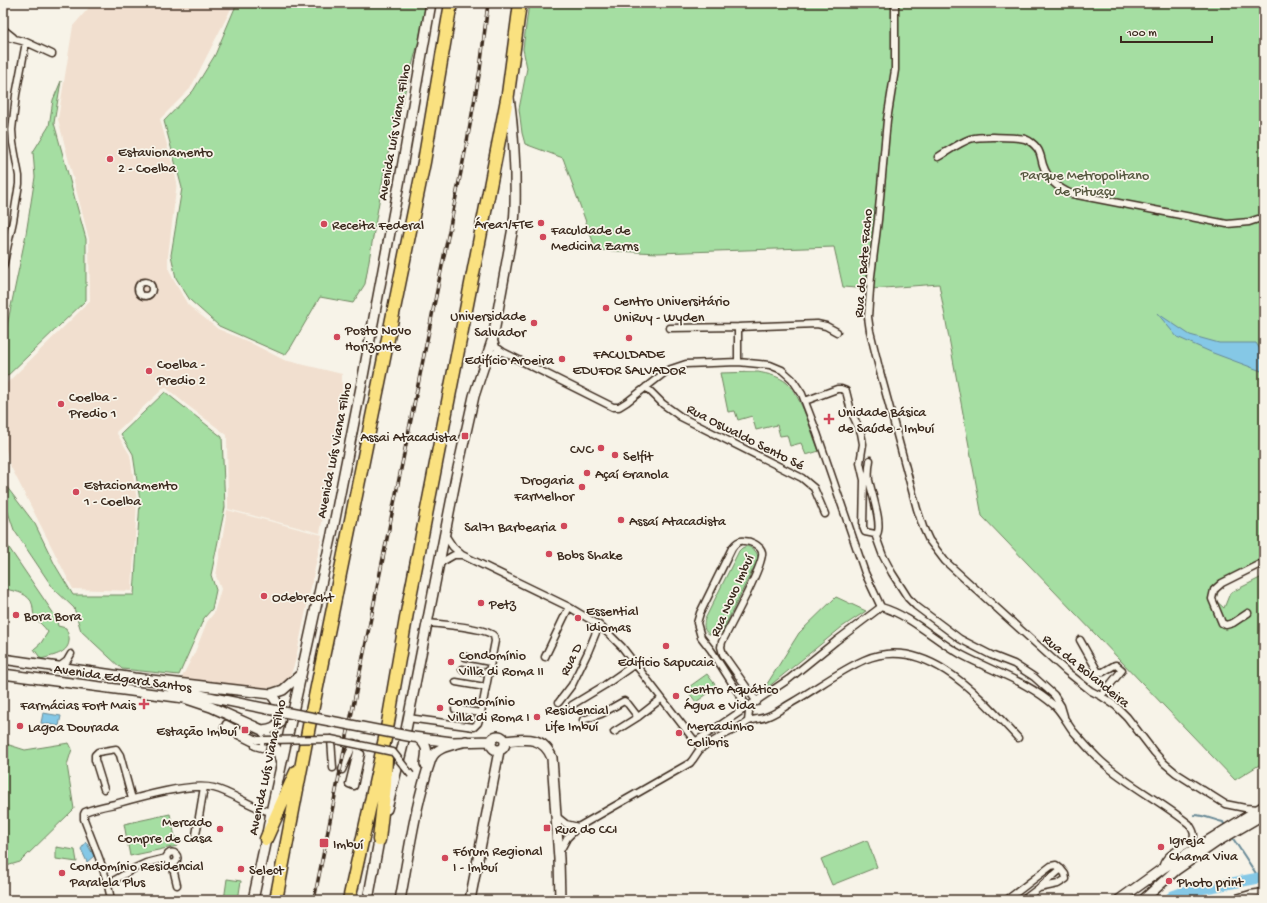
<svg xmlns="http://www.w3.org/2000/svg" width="1267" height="903" viewBox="0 0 1267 903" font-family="'Gochi Hand',sans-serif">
<rect width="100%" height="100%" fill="#f7f3e8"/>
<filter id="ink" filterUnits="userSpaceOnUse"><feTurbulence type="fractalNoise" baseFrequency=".025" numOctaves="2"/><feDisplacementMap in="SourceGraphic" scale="8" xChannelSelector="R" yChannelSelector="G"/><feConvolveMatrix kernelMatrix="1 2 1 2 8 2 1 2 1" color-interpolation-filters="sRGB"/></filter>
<g filter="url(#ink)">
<!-- built -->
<path fill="#f1dfcf" d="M 93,3 L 234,3 L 190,89 L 160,119 L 177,182 L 168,256 L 168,267 L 173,279 L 188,305 L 218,329 L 249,342 L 284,360 L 342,374 L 342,395 L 335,455 L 320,533 L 228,509 L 227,435 L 187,405 L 165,387 L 116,432 L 130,455 L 137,501 L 132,591 L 73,589 L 9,463 L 3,436 L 3,387 L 90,301 L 89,239 L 58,119 L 73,26 Z
M 227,510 L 322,535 L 295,662 L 291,674 L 286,681 L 274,687 L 250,689 L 181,679 L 195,652 L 207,622 L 214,613 L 221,589 L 216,576 Z"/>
<!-- green -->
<path fill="#a5dea2" stroke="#708460" d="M 237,3 L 426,3 L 419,40 L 386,161 L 365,284 L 353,303 L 320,297 L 291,347 L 285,355 L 219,326 L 190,300 L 176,278 L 171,255 L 182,188 L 164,121 L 193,91 L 215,55 Z
M 529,3 L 1264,3 L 1264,560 L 1221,585 L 1215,600 L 1224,608 L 1230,593 L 1264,576 L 1264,762 L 1235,780 L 982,516 L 939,284 L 870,289 L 843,287 L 834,247 L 658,253 L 596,250 L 563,158 L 525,144 L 522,133 L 519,109 L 527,68 L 523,49 Z
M 61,81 L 54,123 L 86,239 L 86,300 L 3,380 L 3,345 L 26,234 L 35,177 L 33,152 L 49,126 L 53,100 Z
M 758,372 C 768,374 779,376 787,383 C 802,397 811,432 819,451 L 806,455 L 801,443 L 790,446 L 787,435 L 780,436 L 777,425 L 756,430 L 752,416 L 738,420 L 735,411 L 728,412 L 720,373 Z
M 165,392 L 222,437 L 225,507 L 211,575 L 216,590 L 212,609 L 204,618 L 179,675 L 122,669 L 81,631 L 74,608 L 53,588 L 14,530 L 4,500 L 3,482 L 35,524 L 55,565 L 73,595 L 134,595 L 140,501 L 133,454 L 121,434 Z
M 3,539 L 56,617 L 58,626 L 66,628 C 67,632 70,637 69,641 C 68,654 51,656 41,659 L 34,649 L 41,643 L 48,632 C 44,626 38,622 35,617 C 32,613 34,606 31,601 C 24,591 14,592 3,588 Z
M 747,546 C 754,549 758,552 758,559 L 722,632 C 710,639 701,632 705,619 L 739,551 L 742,548 Z
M 836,597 L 866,611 L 842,627 L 762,692 L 799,633 Z
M 707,674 L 717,687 L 696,702 L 686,689 Z
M 3,743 L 25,750 L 69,743 L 72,749 L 67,765 L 74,809 L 20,862 L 3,867 Z
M 170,814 L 177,846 L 130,856 L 124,824 Z
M 867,840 L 877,867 L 832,885 L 821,859 Z
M 56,847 L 75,850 L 77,862 L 56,859 Z
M 227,879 L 241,881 L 238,900 L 224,900 Z"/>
<!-- water -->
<path fill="#85c8e6" stroke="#678996" d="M 1157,313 L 1190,335 L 1219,343 L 1256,343 L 1264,355 L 1264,372 L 1213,353 L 1177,337 Z
M 43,713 L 61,716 L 59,726 L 41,723 Z
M 86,842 L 94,856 L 87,862 L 81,849 Z"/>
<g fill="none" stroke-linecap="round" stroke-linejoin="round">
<!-- stream -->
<path stroke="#678996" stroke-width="2" d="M 1194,815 C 1205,815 1213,820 1223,822 L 1225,826
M 1232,837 L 1259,878"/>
<!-- river -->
<path stroke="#85c8e6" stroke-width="11" d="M 1168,900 L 1173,896 L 1184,892 L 1259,878 L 1264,879"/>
<defs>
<path id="street" d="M 895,3 L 895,70 L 887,120 L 878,220 L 871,276 L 868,317 L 870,331 L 879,368 L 917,509 L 923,527 L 929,540 L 945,561 L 1066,671 L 1091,691 L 1101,696 L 1116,706 L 1127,717 L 1154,752 L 1164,763 L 1176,773 L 1225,804 L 1245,808 L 1259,809
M 3,29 L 13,37
M 3,36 L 26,42 L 52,54
M 938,157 C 948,151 959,143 970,139 C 979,136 1016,137 1025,139 C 1030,141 1034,144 1037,148 C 1041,153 1041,159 1043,165 C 1048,180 1059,189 1072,194 L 1227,224 L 1249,222 L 1264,217
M 3,267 L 13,221 L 19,184 L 19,176 L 13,143 L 12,130 L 16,95 L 26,42
M138 289a7 7 0 1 1 14 0a7 7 0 1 1-14 0Z
M 738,327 L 738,362
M 670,328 L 738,327 L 817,324 L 826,326 L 837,332
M 493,338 L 496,347 L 503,352 L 613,407 L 619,407 L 627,402 L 668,370 L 686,364 L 738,362 L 770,365 L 782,370 L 792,379 L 802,394 L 817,433 L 865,573 L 881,607
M 487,356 L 495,353 L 503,352
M 646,387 L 663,404 L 681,417 L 802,478 L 814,488 L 825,514
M 805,401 L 837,389 L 841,389 L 846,391 L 851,411 L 861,433 L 863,444 L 860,463 L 864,480 L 863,527 L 865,532 L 875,534 L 883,556 L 892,573 L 908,598 L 916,606 L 960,639 L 991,655 L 1014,664 L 1034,677 L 1054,695 L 1061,706 L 1064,716
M 870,460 C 869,466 868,473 869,480 C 871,492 884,526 876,536
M 445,535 L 453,547 L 462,555 L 569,607 L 599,625 L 610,635 L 622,647 L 701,749
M 440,563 L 454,555 L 462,555
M 881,607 C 912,616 934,640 962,655 C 994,672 1027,681 1055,706 C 1062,713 1067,723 1073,731 C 1082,741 1092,753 1102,762 C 1129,786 1161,801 1189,824 C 1193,830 1196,835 1192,841 C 1181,849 1164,854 1162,869
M 1248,613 L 1233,623 L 1226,625 L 1222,623 L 1212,599 L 1214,590 L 1222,583 L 1264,562
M 1080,640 L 1098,672 L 1103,672 L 1115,665 L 1116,665 L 1122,670 L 1101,696
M 465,657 L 490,662
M 545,657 L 569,607
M 59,667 L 67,661 L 71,654
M 462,669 L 488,673
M 456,682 L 485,687
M 559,702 L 572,685 L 588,652 L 599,625
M 572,705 L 605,685 L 635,664
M 455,709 L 481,713
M 408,718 L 474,727 L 478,723 L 481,713 L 495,641 L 494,636 C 486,628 440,624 427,623
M 583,720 L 601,714 L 624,701 L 628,704 L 638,717
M 748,721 L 749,712 L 748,708 L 711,650 L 701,637 L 697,623 L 700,613 L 732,548 C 735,544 739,540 744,541 C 750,541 760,545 762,552 C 765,563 729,628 722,642 L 721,647 L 723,654 L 757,702
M 235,731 L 252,740 L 252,742 L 224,728 L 226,724 L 257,740 L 264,740 L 262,748 L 255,746
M 614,732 L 638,717 L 661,699
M 331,739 L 333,768
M 695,742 L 789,679 L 836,641 L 881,607
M 359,744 L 349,784 L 354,786 L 361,754 L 359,753 L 351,782 L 353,783 L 360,754
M 342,770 L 354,743
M 104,789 L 95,760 L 95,755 L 98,752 L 116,749 L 120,755 L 132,799
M 556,816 L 566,824 L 578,827
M 196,835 L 204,787
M 560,851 L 567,838 L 578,827 L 690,763 C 695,758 697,752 701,748 C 704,746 708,744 712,742 C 720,737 729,732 738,728 C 742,726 745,723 749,721 C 754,719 761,719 766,717 C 775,714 784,707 793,702 C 816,689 839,671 864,660 C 926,633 980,697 1018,738
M166.5 858a5.5 5.5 0 1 1 11 0a5.5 5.5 0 1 1-11 0Z
M 172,864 L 177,885
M 108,884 L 135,868 L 146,863 L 166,858
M 1008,899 L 1051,866 L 1056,865 L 1061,869
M 111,900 C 106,871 94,846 84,819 L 84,814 L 85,812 C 94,808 105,806 115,804 C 139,797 191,782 214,788 C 234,793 251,808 271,812
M 1023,900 L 1039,888 L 1061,869 L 1065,874 L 1066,879 L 1058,884 L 1039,888
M 1230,900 L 1250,894 L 1264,892"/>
<path id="secondary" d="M 3,659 L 134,678 L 271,694 L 283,690 L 301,674
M 3,674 L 184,698 L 211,707 L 262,730 C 272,739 279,751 281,764
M 166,686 L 209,697 L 268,709
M 262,730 C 288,728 283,709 271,694
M491 743a7 7 0 1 1 14 0a7 7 0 1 1-14 0Z
M 413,737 L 452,742 L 492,741
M 418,738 C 429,746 427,752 425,764
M 505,741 C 525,739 543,735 552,758 L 559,859 L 560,900
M 387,809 L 403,745 L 456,477 L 474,396 L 493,338 L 514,222 C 516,205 515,189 515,172 C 514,147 513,123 509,98
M 253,900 L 266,839 L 271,812 L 332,534 L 361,387 L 400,179 L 431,3
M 368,900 L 380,835
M 400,900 C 409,853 415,805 431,759 C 436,746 454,745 466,741
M 470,900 L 499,751
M 1119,900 L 1162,869 L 1264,806
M 1143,900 L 1176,870 L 1218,841 L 1264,814"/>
<path id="highway" d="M 266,839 L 296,772
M 379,840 L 385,785 L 386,757
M 276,900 L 309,726 L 424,162 L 451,3
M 349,900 L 386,734 L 408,607 L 508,94 L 520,3"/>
</defs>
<!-- street casing -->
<use href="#street" stroke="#3b2a1e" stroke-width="9"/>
<!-- secondary casing -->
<use href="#secondary" stroke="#3b2a1e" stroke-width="12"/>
<!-- highway casing -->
<use href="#highway" stroke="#3b2a1e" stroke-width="15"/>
<!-- street -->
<use href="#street" stroke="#f7f3e8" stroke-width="6"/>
<!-- secondary -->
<use href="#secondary" stroke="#f7f3e8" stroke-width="9"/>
<!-- highway -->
<use href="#highway" stroke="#fae180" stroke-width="12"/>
<defs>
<path id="rail" d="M 314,900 L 466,147 L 480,70 L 488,3"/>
</defs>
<!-- rail casing -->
<use href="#rail" stroke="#3b2a1e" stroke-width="3.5"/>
<!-- rail -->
<use href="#rail" stroke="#f7f3e8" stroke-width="2" stroke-dasharray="6" stroke-linecap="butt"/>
<defs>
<path id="street-bridge" d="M 264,740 L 331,739 L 393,752 L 411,775"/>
<path id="secondary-bridge" d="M 268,709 L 413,737"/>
</defs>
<!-- street-bridge casing -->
<use href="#street-bridge" stroke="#3b2a1e" stroke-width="9" stroke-linecap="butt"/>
<!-- secondary-bridge casing -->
<use href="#secondary-bridge" stroke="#3b2a1e" stroke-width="12" stroke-linecap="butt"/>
<!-- street-bridge -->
<use href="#street-bridge" stroke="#f7f3e8" stroke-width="6"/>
<!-- secondary-bridge -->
<use href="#secondary-bridge" stroke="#f7f3e8" stroke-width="9"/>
</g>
</g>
<!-- markers -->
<g fill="#d1495b" stroke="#f7f3e8" stroke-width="1.5">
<circle cx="110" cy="159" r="4"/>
<circle cx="541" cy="223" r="4"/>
<circle cx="324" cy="224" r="4"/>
<circle cx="543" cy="237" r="4"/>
<circle cx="606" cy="308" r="4"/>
<circle cx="534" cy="323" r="4"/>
<circle cx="337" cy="337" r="4"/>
<circle cx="629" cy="338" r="4"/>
<circle cx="562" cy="359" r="4"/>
<circle cx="149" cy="371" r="4"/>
<circle cx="61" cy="404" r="4"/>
<path d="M827 413h4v4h4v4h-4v4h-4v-4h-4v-4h4z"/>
<rect x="461" y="432" width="8" height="8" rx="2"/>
<circle cx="601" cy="448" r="4"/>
<circle cx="615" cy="455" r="4"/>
<circle cx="587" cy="473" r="4"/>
<circle cx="582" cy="487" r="4"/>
<circle cx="76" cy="492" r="4"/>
<circle cx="621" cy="520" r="4"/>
<circle cx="564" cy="526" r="4"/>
<circle cx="549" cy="554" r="4"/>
<circle cx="264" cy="596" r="4"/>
<circle cx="481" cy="603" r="4"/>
<circle cx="16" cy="615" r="4"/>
<circle cx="578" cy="618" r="4"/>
<circle cx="666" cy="646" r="4"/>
<circle cx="451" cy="662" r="4"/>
<circle cx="676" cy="696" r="4"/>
<path d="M142 698h4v4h4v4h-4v4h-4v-4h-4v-4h4z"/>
<circle cx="440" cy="708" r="4"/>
<circle cx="537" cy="717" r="4"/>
<circle cx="20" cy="726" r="4"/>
<rect x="241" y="726" width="8" height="8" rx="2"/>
<circle cx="679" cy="733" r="4"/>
<rect x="543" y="824" width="8" height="8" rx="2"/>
<circle cx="220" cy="829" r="4"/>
<rect x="319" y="838" width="10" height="10" rx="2"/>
<circle cx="1161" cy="847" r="4"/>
<circle cx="445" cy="858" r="4"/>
<circle cx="241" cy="869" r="4"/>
<circle cx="62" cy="873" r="4"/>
<circle cx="1169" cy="881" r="4"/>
</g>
<g text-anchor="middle" stroke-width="3.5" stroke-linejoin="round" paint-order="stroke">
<!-- street labels -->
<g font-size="14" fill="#3b2a1e" stroke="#f7f3e8">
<text transform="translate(393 132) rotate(-80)" y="5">Avenida Luís Viana Filho</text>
<text transform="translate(862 263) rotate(-85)" y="5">Rua do Bate Facho</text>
<text transform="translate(746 436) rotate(27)" y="5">Rua Oswaldo Sento Sé</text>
<text transform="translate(333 450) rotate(-79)" y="5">Avenida Luís Viana Filho</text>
<text transform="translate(731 595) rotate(-66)" y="5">Rua Novo Imbuí</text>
<text transform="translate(570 659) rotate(-64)" y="5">Rua D</text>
<text transform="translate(1087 670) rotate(39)" y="5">Rua da Bolandeira</text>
<text transform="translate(123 677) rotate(8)" y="5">Avenida Edgard Santos</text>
<text transform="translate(266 767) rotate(-78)" y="5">Avenida Luís Viana Filho</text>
</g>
<!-- poi labels -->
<g font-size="14" fill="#3b2a1e" stroke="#f7f3e8" text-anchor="start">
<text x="118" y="156">Estavionamento<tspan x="118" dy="16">2 - Coelba</tspan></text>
<text x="533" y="228" text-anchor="end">Área1/FTE</text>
<text x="332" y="229">Receita Federal</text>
<text x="551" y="234">Faculdade de<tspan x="551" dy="16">Medicina Zarns</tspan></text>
<text x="614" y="305">Centro Universitário<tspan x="614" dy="16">UniRuy - Wyden</tspan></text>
<text x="526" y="320" text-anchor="end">Universidade<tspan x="526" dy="16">Salvador</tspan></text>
<text x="345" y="334">Posto Novo<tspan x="345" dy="16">Horizonte</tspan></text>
<text x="629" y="358" text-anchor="middle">FACULDADE<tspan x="629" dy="16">EDUFOR SALVADOR</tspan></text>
<text x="554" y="364" text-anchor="end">Edifício Aroeira</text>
<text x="157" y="368">Coelba -<tspan x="157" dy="16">Predio 2</tspan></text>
<text x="69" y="401">Coelba -<tspan x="69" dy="16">Predio 1</tspan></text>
<text x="838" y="416">Unidade Básica<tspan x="838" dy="16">de Saúde - Imbuí</tspan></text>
<text x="457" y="441" text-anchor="end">Assai Atacadista</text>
<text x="593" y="453" text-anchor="end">CVC</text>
<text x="623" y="460">Selfit</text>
<text x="595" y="478">Açaí Granola</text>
<text x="574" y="484" text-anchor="end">Drogaria<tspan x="574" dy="16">FarMelhor</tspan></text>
<text x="84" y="489">Estacionamento<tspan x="84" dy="16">1 - Coelba</tspan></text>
<text x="629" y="525">Assaí Atacadista</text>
<text x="556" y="531" text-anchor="end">Sal71 Barbearia</text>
<text x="557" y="559">Bobs Shake</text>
<text x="272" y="601">Odebrecht</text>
<text x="489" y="608">Petz</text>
<text x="586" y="615">Essential<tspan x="586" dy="16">Idiomas</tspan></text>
<text x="24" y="620">Bora Bora</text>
<text x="459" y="659">Condomínio<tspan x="459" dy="16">Villa di Roma II</tspan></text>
<text x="666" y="666" text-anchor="middle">Edificio Sapucaia</text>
<text x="684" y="693">Centro Aquático<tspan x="684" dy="16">Água e Vida</tspan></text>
<text x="448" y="705">Condomínio<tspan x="448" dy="16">Villa di Roma I</tspan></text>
<text x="136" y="709" text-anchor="end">Farmácias Fort Mais</text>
<text x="545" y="714">Residencial<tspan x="545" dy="16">Life Imbuí</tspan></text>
<text x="687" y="730">Mercadinho<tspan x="687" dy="16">Colibris</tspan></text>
<text x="28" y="731">Lagoa Dourada</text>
<text x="237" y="735" text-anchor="end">Estação Imbuí</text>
<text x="212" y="826" text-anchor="end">Mercado<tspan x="212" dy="16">Compre de Casa</tspan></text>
<text x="555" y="833">Rua do CCI</text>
<text x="1169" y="844">Igreja<tspan x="1169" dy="16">Chama Viva</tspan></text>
<text x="333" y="848">Imbuí</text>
<text x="453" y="855">Fórum Regional<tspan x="453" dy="16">I - Imbuí</tspan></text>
<text x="70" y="870">Condomínio Residencial<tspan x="70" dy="16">Paralela Plus</tspan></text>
<text x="249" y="874">Select</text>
<text x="1177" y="886">Photo print</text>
</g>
<!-- park labels -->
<g font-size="14" fill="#56573f" stroke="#f7f3e8">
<text x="1085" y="179">Parque Metropolitano<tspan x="1085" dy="16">de Pituaçu</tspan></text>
</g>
</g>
<!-- margin -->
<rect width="1267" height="903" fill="none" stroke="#f7f3e8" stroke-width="16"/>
<rect x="8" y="8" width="1251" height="887" fill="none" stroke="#3b2a1e" stroke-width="1.5" filter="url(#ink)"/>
<!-- scale -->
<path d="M1121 36v6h91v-6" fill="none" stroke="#3b2a1e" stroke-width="2"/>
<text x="1127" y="36" font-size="12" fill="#3b2a1e" stroke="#f7f3e8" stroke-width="3" paint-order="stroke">100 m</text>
</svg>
